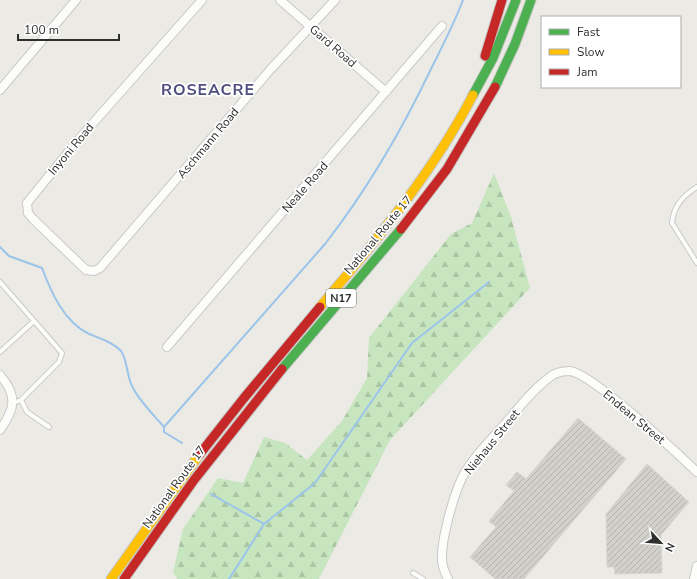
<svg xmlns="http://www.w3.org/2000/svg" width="697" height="579" viewBox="0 0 697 579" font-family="'Nunito Sans',sans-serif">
<defs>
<pattern id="forest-firs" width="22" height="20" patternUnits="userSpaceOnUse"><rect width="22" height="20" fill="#c7e6bf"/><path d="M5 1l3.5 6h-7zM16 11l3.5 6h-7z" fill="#abc6a4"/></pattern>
<pattern id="building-hatch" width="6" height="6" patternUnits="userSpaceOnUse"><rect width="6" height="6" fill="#d1d0cb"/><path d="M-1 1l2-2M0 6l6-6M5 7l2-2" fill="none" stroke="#b4b3af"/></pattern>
</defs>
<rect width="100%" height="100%" fill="#eceae4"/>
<!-- forest -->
<path fill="url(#forest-firs)" d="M 494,173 L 511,217 L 530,288 L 390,440 L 319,579 L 177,579 L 173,572 L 183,529 L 218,478 L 243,483 L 264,437 L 285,443 L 307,460 L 342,421 L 367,378 L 369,338 L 451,234 L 472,223 Z"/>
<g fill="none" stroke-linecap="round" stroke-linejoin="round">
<!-- stream -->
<path stroke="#9bc4ea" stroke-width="2" d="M 0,247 L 9,256 L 42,268 C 51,292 64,322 89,334 C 99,338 113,342 121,351 C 127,359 127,376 132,386 C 139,401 153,414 164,427 L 164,432 L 182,443
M 164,427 L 325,244 C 367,190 401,132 431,69 C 442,47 454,24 463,0
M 211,494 L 264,524
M 229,579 L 264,524 L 315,483 L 412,343 L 489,282"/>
</g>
<!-- building -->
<path fill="url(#building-hatch)" stroke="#d7d5d0" d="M 578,418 L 626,459 L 524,579 L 495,579 L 470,557 L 496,527 L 489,521 L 514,491 L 506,485 L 517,472 L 526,479 Z
M 647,464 L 689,502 L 661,535 L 662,573 L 615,574 L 614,567 L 607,567 L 606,514 Z"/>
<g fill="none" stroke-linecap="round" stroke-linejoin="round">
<defs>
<path id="lane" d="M 697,187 C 684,195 673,206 672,223 L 697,263
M 0,282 L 62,353 L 59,362 L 21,400 L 13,403
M 0,352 L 34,321
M 21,400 L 27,412 L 49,427
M 413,573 L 423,579"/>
<path id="street" d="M 202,0 L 79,139 L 27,203 L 28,213 L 33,219 L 86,270 L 94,271 L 100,268 L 270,70 L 335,0
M 280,0 L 386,92
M 0,90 L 76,0
M 167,347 L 442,26
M 0,375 C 18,396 15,409 0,430
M 448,579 C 445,573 442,566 442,559 C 441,540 453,498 461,480 C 471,459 489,442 504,425 C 518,409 532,390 550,377 C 556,372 562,371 570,371 C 591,373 677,453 697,472
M 694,579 L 697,566"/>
<path id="fast" d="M 495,87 L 515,44 L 531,0
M 473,95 L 493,58 L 516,0
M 282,369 L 401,229"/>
<path id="slow" d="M 320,307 C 376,241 433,172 473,95
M 111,579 L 199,455"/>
<path id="jam" d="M 485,56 L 502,0
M 401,229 L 447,169 L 495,87
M 199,455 L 244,398 L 320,307
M 124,579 L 194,480 L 282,369"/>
</defs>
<!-- lane casing -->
<use href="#lane" stroke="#cac8c9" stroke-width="6"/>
<!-- street casing -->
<use href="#street" stroke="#cac8c9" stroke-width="10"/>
<!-- fast casing -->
<use href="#fast" stroke="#c6c6c4" stroke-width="11"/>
<!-- slow casing -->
<use href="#slow" stroke="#c6c6c4" stroke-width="11"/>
<!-- jam casing -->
<use href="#jam" stroke="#c6c6c4" stroke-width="11"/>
<!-- lane -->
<use href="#lane" stroke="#fcfcfb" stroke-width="4"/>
<!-- street -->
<use href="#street" stroke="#fcfcfb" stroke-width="8"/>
<!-- fast -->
<use href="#fast" stroke="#4caf50" stroke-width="9"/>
<!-- slow -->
<use href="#slow" stroke="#ffc107" stroke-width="9"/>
<!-- jam -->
<use href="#jam" stroke="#c62828" stroke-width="9"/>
</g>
<g text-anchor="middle" stroke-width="3.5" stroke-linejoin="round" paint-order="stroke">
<!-- shield labels -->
<rect fill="#fff" stroke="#6d6d6d" stroke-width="1" x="326" y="289" width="30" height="18" rx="3"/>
<g font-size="11" font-weight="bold" fill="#2e2e2e">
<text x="341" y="302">N17</text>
</g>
<!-- street labels -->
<g font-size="12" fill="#2e2e2e" stroke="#fff">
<text transform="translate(333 46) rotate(41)" y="4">Gard Road</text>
<text transform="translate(208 143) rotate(-50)" y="4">Aschmann Road</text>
<text transform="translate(71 149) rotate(-50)" y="4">Inyoni Road</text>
<text transform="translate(305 187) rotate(-49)" y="4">Neale Road</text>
<text transform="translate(378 235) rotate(-50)" y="4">National Route 17</text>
<text transform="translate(634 417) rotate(40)" y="4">Endean Street</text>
<text transform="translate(492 442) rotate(-51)" y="4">Niehaus Street</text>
<text transform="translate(174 487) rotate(-54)" y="4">National Route 17</text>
</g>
<!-- district labels -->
<g font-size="16" font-weight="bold" letter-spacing="1" fill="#504e7f" stroke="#fff">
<text x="208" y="95">ROSEACRE</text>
</g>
</g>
<!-- legend -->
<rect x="541" y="16" width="140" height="72" fill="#ffffff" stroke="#ababab"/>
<rect x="549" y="29" width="20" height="6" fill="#4caf50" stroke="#ababab"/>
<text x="577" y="36" font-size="12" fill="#2e2e2e">Fast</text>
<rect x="549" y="49" width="20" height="6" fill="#ffc107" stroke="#ababab"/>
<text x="577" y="56" font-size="12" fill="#2e2e2e">Slow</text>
<rect x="549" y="69" width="20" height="6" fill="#c62828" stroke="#ababab"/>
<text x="577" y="76" font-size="12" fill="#2e2e2e">Jam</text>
<!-- north arrow -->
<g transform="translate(661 543) rotate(116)" stroke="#ffffff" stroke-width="3" paint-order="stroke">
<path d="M0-3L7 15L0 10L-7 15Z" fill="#2e2e2e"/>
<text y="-6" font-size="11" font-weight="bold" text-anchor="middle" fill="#2e2e2e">N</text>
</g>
<!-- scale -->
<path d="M18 34v6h101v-6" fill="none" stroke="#2e2e2e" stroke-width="2"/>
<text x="24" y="34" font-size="12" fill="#2e2e2e" stroke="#ffffff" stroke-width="3" paint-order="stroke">100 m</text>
</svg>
